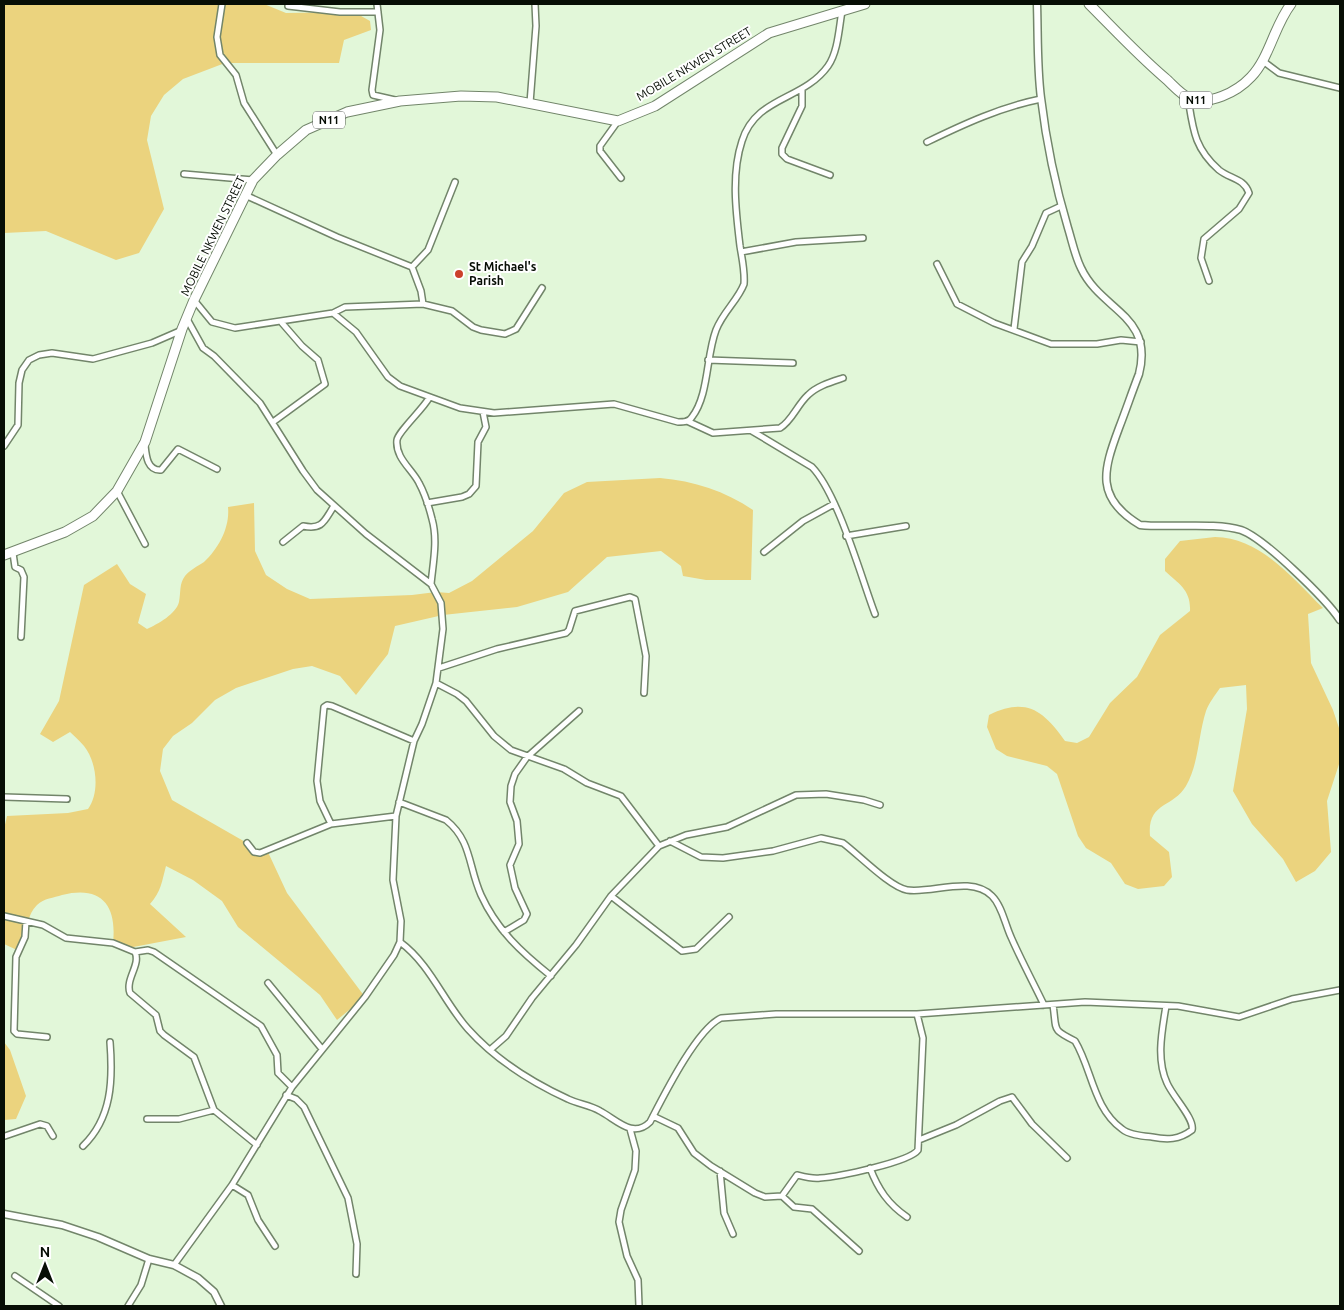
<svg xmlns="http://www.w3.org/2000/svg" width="1344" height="1310" viewBox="0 0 1344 1310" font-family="Ubuntu,sans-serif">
<rect width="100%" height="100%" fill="#e2f7d9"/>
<!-- green -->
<path fill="#ebd37e" d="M 4,4 L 264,4 L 286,13 L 354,12 L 370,21 L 371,30 L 344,40 L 339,63 L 225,63 L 183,79 L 164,95 L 151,116 L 147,140 L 164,209 L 139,253 L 116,260 L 46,231 L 4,233 Z
M 660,478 C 694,481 725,491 753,510 L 751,580 L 706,580 L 683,576 L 681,566 L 661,551 L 607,557 L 568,592 L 517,607 L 443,615 L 395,626 L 388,654 L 356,695 L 340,676 L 312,666 L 293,669 L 236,688 L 215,700 L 192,723 L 173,736 L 163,749 L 160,771 L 172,800 L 247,843 L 254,852 L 267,850 L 287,893 L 365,997 L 337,1020 L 320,995 L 238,927 L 222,901 L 193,880 L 166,866 C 162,881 161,892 150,904 L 186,937 L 128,948 L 113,943 C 117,906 102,885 62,895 C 54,898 44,898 37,905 C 27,915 29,924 25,936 C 24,941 20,946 17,950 L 4,944 L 4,829 L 7,816 L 68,813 L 88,809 C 100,793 97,762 84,746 C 80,741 75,737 70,732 L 53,742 L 40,734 L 59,701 L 84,585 L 117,564 L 130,584 L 146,594 L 138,623 L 147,629 C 158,624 176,614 179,602 C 181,592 179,584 185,576 C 190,570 198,566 204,562 C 219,548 230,527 228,507 L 254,503 L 255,551 L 266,575 L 287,589 L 310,599 L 412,595 L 436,592 L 449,593 L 472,581 L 533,531 L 564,493 L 587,482 Z
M 1215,537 C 1260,537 1293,579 1323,608 L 1308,614 L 1311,663 L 1333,710 L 1340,731 L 1340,761 L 1327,801 L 1331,852 L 1315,871 L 1296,882 L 1283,859 L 1252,824 L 1233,791 L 1247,709 L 1246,685 L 1220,688 C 1215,695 1209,703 1206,711 C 1198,736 1199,763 1186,786 C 1173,808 1147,802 1150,836 L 1169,852 L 1172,877 L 1164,886 L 1138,889 L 1125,884 L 1111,863 L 1086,848 L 1078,836 L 1057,774 L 1047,766 L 1007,756 L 996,749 L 987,727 L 989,715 C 1026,697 1043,710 1065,741 L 1077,743 L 1089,737 L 1110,703 L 1137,677 L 1160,635 L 1190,611 C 1191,590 1179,584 1165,571 L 1165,559 L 1180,541 Z
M 4,1042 L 10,1050 L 26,1096 L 16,1119 L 4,1120 Z"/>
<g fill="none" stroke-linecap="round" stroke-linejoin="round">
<defs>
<path id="minor" d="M 222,4 L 217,37 L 220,55 L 236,75 L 244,103 L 277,155
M 377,4 L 380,30 L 372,90 L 373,95 L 395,100
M 288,6 L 340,12 L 378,12
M 1263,61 L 1279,73 L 1340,88
M 802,89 L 802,106 L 782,148 L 782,154 L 787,159 L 830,175
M 1188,98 C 1193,129 1194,148 1219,170 C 1230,179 1244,178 1249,193 L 1239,209 L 1204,239 L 1201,258 L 1209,281
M 530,103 L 536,26 L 535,4
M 618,121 L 600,146 L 600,151 L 621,178
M 927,142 C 964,124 1001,107 1041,99
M 184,174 L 253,180
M 245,195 L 337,237 L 412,267 L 428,250 L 455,182
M 741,252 L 796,242 L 863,238
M 937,264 L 957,304 L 994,323 L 1051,344 L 1097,344 L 1121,340 L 1141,342
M 412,267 L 421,291 L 423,304
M 194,300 L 212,322 L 235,328 L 333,313 L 356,332 L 388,377 L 400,386 L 460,408 L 494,413 L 614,404 L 678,422 C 684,422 689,422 692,417 C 709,395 706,356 716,330 C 723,312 738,300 744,284 C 745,271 742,259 740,246 C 736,213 731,174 742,141 C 756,96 803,101 828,66 C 838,52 839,28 842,11
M 333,313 L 345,307 L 423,304 L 452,311 L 473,327 L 481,330 L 505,334 L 516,329 L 542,288
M 1014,329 L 1022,262 L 1032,246 L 1046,213 L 1061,206
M 708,360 L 793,363
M 429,398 C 423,409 398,432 397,440 C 395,458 412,469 419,483 C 425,494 429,507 432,519 C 438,540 433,563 431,584
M 687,421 L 713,433 L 780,428 C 792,421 797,405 808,395 C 817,386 831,382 843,378
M 273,422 L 325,384 L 318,360 L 302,346 L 282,323
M 752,431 L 812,467 C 838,494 861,577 875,614
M 145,445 C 146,455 147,471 161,470 L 178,449 L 217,469
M 4,446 L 18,425 L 19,383 L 22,370 L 29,360 L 39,355 L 52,353 L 93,359 L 152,343 L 182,330
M 117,491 L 145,544
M 427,503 L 462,497 L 469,494 L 476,486 L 478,442 L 486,427 L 483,412
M 846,536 L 906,526
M 283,542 L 303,526 C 323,530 324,521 334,506
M 764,552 L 803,521 L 834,504
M 13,553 L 15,567 L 21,570 L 24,577 L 21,637
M 439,668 L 497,649 L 566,633 L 569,630 L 575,611 L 630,597 L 635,599 L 646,656 L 644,693
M 436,683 L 457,694 L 466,701 L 494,736 L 511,750 L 564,769 L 587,783 L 621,796 L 659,846
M 4,797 L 67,799
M 399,802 L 446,820 C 472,841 468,866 481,895 C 497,930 521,952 551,976
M 331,824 L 320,801 L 317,781 L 324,707 L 327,705 L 332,706 L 414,741
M 670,841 L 701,857 L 723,858 L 773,851 L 821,838 L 843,843 C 859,855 890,887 907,890 C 932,894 971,875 992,896 C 1002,906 1005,924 1011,937 C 1021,960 1033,982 1044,1005
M 247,843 L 254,852 L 260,853 L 331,824 L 396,816
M 611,896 L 682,951 L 696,949 L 729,917
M 4,916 L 43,925 L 66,938 L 113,943 L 135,952 C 141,965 125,979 130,993 L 156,1015 L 160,1031 L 164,1035 L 194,1057 L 214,1110 L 257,1145
M 26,921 L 25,937 L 16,957 L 14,1031 L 17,1034 L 47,1037
M 504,932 L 524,920 L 527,914 L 515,888 L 510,865 L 519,844 L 517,821 L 510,802 L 511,786 L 515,774 L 527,757 L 579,711
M 400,942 C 431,965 443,1001 468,1029 C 495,1059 531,1082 568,1099 C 578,1104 590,1105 600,1111 C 617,1120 633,1139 650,1122 C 663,1097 696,1030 721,1018 L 776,1014 L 917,1014 L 1085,1002 L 1178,1006 L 1239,1017 L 1292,999 L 1340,990
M 135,952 L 148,950 L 154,952 L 261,1026 L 277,1055 L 278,1073 L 292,1087
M 268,983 L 322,1049
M 1053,1005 C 1057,1031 1051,1029 1075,1041 C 1092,1069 1093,1108 1122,1129 C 1129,1135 1142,1136 1152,1137 C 1167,1140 1179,1140 1192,1130 C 1195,1119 1173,1097 1167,1083 C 1156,1059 1162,1031 1166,1006
M 490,1050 L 506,1036 L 532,998 L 576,945 L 611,896 L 659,846 L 686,835 L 727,827 L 796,795 L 826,794 L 864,800 L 880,805
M 286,1095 L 296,1099 L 304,1107 L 348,1198 L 357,1244 L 356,1274
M 653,1116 L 678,1128 L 694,1153 L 711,1166 L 755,1193 L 765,1197 L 782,1196 L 797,1175 C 805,1177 812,1179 820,1178 C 837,1177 910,1162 918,1150 L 923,1038 L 917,1014
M 147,1119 L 179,1119 L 214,1110
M 630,1129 L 636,1151 L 635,1170 L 621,1210 L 619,1222 L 627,1256 L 638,1280 L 639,1306
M 5,1136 L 40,1124 L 47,1126 L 53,1136
M 919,1140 L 956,1125 L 1000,1101 L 1012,1097 L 1032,1124 L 1067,1158
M 83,1146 C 112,1118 113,1080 110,1042
M 870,1168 C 878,1189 888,1204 907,1217
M 720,1171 L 724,1213 L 733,1234
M 232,1185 L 248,1195 L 258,1220 L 275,1246
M 782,1196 L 794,1207 L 812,1209 L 859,1251
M 174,1265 L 232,1185 L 292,1087 L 365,997 L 394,955 L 400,942 L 401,921 L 393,880 L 396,816 L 414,741 L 422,724 L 436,683 L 443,629 L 441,603 L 431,584 L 366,534 L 317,490 L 303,471 L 260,403 L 214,356 L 203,348 L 187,319
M 15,1276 L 59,1306
M 128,1306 L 141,1285 L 149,1259"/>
<path id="tertiary" d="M 1037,4 C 1038,35 1037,67 1041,98 C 1046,140 1056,188 1068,228 C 1072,241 1075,256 1081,268 C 1101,311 1154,315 1139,374 C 1132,392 1126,410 1119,428 C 1103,471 1095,498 1140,525 C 1169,528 1216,522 1241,530 C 1264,538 1326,599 1340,620
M 4,1214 L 62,1225 L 98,1237 L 149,1259 L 174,1265 L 198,1278 L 214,1292 L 221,1306"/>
<path id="trunk" d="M 1089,4 C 1114,29 1138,55 1165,78 C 1172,84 1180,94 1189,98 C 1209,106 1237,92 1251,77 C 1270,57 1274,26 1291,4
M 4,555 L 65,532 L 93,516 L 117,491 L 145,442 L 182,329 L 194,300 L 253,180 L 277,155 L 306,130 L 347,112 L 400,101 L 461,96 L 497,97 L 618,121 L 655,106 L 769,33 L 865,4"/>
</defs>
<!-- minor casing -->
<use href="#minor" stroke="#72856a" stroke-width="8"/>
<!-- tertiary casing -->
<use href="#tertiary" stroke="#72856a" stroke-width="9"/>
<!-- trunk casing -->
<use href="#trunk" stroke="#72856a" stroke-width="11"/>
<!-- minor -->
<use href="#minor" stroke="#fff" stroke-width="5"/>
<!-- tertiary -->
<use href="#tertiary" stroke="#fff" stroke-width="6"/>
<!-- trunk -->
<use href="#trunk" stroke="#fff" stroke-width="9"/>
</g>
<!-- markers -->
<circle fill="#cc402c" stroke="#fff" stroke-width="2" cx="459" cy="274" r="5"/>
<g text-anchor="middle" stroke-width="4" stroke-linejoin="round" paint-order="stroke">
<!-- shield labels -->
<g fill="#fff" stroke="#515650" stroke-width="1">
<rect x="1180" y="91.5" width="32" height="17" rx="4"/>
<rect x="313" y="111.5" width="32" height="17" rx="4"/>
</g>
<g font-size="11" font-weight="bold" fill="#070e05">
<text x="1196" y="104">N11</text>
<text x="329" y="124">N11</text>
</g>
<!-- street labels -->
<g font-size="12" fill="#070e05" stroke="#fff">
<text transform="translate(694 64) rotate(-31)" y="4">MOBILE NKWEN STREET</text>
<text transform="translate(213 236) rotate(-64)" y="4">MOBILE NKWEN STREET</text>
</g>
<!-- poi labels -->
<g font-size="12" font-weight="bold" fill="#070e05" stroke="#fff" text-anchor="start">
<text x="469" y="271">St Michael's<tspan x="469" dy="14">Parish</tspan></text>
</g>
</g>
<!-- border -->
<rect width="1344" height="1310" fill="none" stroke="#070e05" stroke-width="10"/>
<!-- north arrow -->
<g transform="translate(45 1265)" stroke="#ffffff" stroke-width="4" paint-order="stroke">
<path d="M0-4L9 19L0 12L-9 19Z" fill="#070e05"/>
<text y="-8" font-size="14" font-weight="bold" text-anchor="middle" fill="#070e05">N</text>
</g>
</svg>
